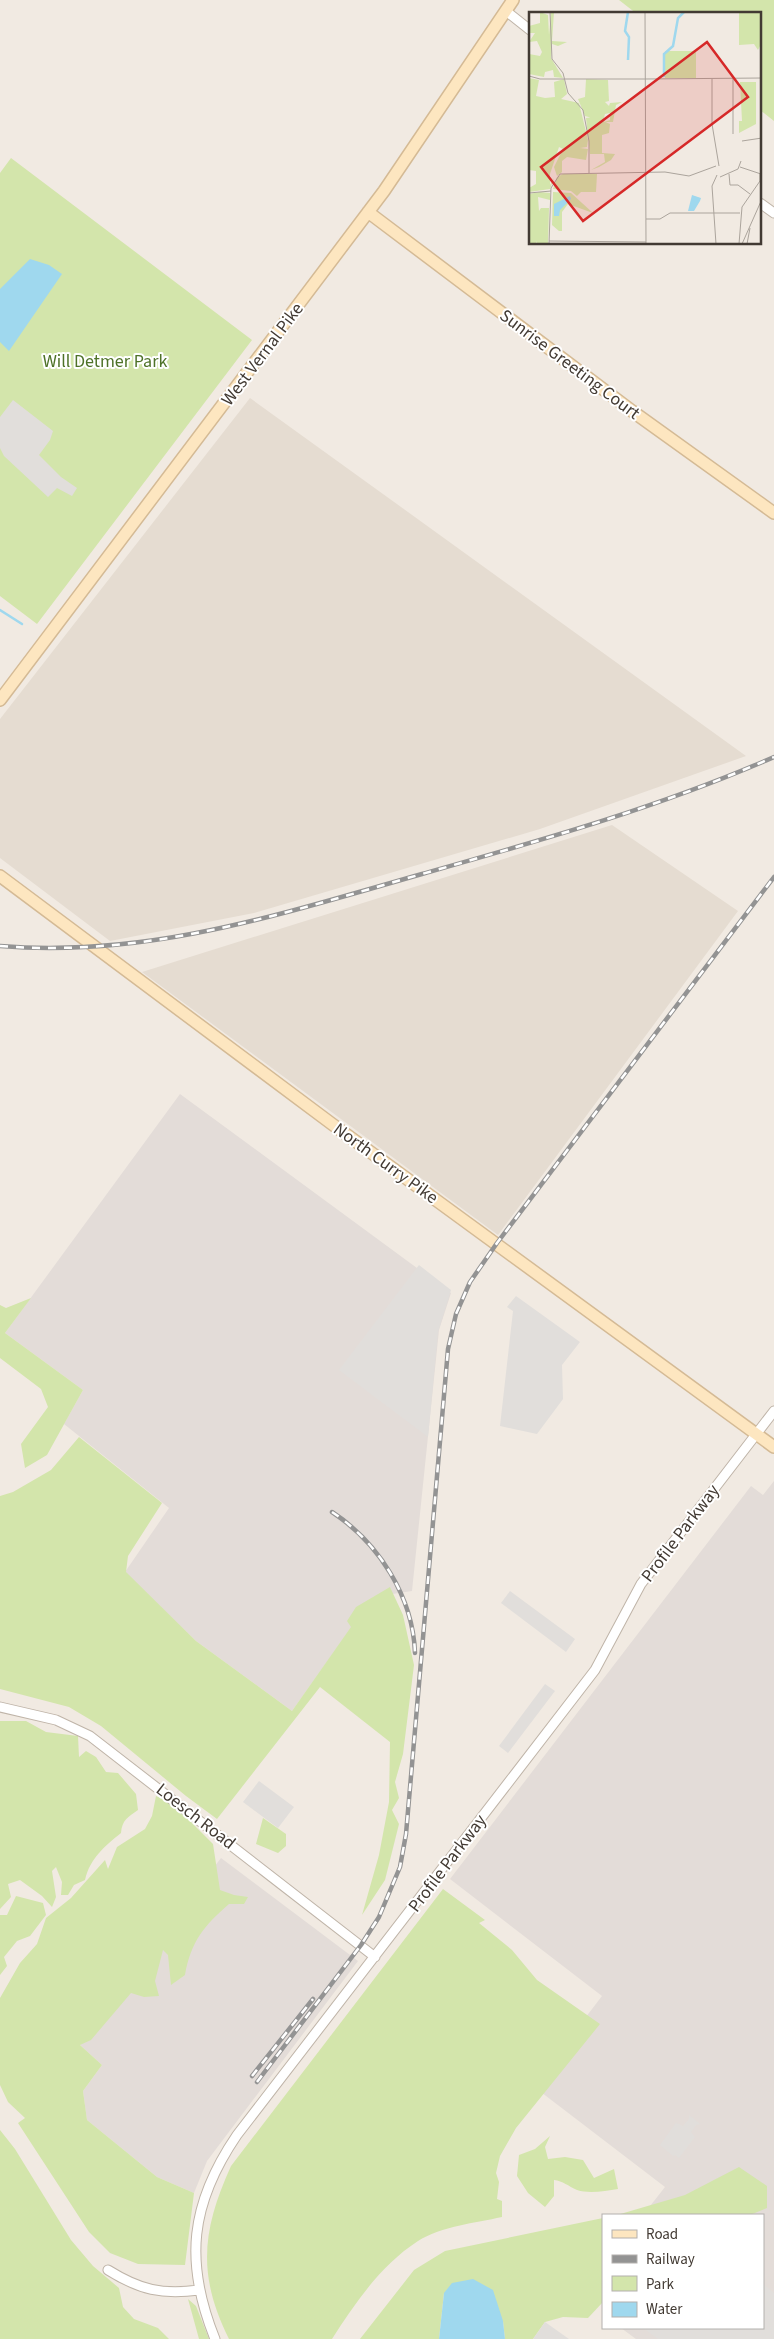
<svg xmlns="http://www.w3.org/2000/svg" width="774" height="2339" viewBox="0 0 774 2339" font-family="'Source Sans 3',sans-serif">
<rect width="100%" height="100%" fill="#f1eae2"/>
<!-- residential -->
<path fill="#e5dcd1" d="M 250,398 L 746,756 L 540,829 L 254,913 L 110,941 L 0,858 L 0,719 Z
M 612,825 L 738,911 L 498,1235 L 142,972 Z"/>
<!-- industrial -->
<path fill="#e3dcd8" d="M 180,1094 L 451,1293 L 439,1330 L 412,1591 L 373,1597 L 292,1711 L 196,1641 L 125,1572 L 169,1508 L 64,1424 L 83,1390 L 5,1333 Z
M 774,1481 L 774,2339 L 636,2339 L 621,2328 L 763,2328 L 763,2215 L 643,2215 L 665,2187 L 533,2086 L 602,1996 L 450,1879 L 751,1486 L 763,1495 Z
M 221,1858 L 358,1961 L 207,2161 L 194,2193 L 157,2177 L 87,2120 L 83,2091 L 102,2065 L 80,2045 Z"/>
<!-- green -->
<path fill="#d3e5ab" d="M 619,0 L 774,0 L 774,121 L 760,110 L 760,14 L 637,14 Z
M 11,158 L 252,340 L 37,624 L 0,596 L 0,173 Z
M 31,1298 L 5,1333 L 83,1390 L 47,1455 L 25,1468 L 21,1444 L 48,1407 L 41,1389 L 0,1358 L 0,1305 L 6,1308 Z
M 79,1437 L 162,1503 L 128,1556 L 126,1572 L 196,1641 L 292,1711 L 351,1627 L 347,1621 L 356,1607 L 390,1587 L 403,1615 L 414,1665 L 403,1754 L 395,1782 L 399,1798 L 392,1810 L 399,1824 L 385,1880 L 362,1915 L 379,1855 L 389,1802 L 390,1742 L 320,1687 L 217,1819 L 186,1796 L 101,1726 L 69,1707 L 0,1689 L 0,1496 L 13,1492 L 51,1470 Z
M 0,1721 L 26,1721 L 46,1732 L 78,1736 L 79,1757 L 86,1751 L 96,1757 L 106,1772 L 118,1773 L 136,1794 L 138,1810 C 128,1817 122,1820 121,1833 C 105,1846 90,1858 85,1880 L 74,1885 L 68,1895 L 61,1895 L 62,1882 L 56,1867 L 52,1871 L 56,1897 L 52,1907 L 42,1896 L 20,1880 L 8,1884 L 11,1897 L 0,1909 Z
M 156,1796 L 172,1803 L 213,1844 L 220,1890 L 234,1895 L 248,1897 L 244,1904 L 229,1904 C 204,1926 191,1941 185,1975 L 171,1985 L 168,1955 L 163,1950 L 155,1981 L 159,1996 L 144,1997 L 131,1993 L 91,2040 L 80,2045 L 102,2065 L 83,2091 L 87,2120 L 157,2177 L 194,2193 L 185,2265 L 138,2264 L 110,2253 L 89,2232 L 18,2123 L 25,2118 L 8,2102 L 0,2085 L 0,1998 L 20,1963 L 37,1944 L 46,1918 L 71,1898 L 105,1860 L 108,1869 L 117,1847 L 145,1829 L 152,1816 Z
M 263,1818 L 286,1834 L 286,1846 L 278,1853 L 256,1844 Z
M 443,1889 L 485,1920 L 479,1923 L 512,1950 L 537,1980 L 600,2024 L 516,2128 L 500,2156 L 496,2173 L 499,2182 L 497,2199 L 502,2201 L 502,2217 C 475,2223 442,2226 418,2241 C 381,2265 355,2303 332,2339 L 229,2339 C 197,2275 202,2230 231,2166 Z
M 16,1896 L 43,1903 L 46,1915 L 30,1936 L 17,1941 L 4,1957 L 7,1966 L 0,1975 L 0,1915 L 7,1915 Z
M 0,2130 L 15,2149 L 71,2240 L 93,2266 L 119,2288 L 123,2307 L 134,2319 L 158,2328 L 169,2339 L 0,2339 Z
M 550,2136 L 545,2147 L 548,2159 L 565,2157 L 583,2160 L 594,2178 L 614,2169 L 618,2189 C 605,2191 589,2194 577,2190 C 568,2186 563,2181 554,2180 L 554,2196 L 545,2207 L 528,2193 L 517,2176 L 519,2155 L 535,2149 Z
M 739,2167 L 767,2186 L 767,2208 L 750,2215 L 617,2215 L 685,2195 Z
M 603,2218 L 603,2302 L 588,2318 L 563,2317 L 545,2322 L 533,2339 L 505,2339 L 503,2321 L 444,2293 L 439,2339 L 360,2339 L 414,2270 L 445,2251 Z
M 188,2299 L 196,2306 L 209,2339 L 199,2339 Z"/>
<!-- parking -->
<path fill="#e1dedb" d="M 13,400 L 53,431 L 50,440 L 39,455 L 61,477 L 77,488 L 72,496 L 57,488 L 48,497 L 4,456 L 0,448 L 0,417 Z
M 419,1265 L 451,1290 L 438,1332 L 428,1437 L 339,1370 Z
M 516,1296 L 580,1342 L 562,1365 L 563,1399 L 537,1434 L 500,1426 L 513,1311 L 507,1307 Z
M 510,1591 L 575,1639 L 566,1652 L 501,1603 Z
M 545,1684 L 555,1691 L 508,1753 L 499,1746 Z
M 259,1781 L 294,1807 L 278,1828 L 243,1802 Z
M 689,2115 L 700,2124 L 696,2125 L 691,2132 L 695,2137 L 679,2158 L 675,2155 L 673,2156 L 660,2145 L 676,2123 L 683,2126 L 689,2119 Z
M 763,2284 L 774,2293 L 774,2339 L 658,2339 L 643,2328 L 763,2328 Z
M 545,2322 L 569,2339 L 533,2339 Z"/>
<!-- water -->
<path fill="#9fd8ee" d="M 30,259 L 49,265 L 62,274 L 9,351 L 0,342 L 0,289 Z
M 473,2279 L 493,2290 L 503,2321 L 505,2339 L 439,2339 L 444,2293 L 452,2283 Z"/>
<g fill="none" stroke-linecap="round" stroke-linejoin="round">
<!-- stream -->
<path stroke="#9fd8ee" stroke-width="2.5" d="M 0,610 L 22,624"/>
<defs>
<path id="street" d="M 506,11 L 530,30
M 760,203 L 774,213
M 0,1707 L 56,1720 L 90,1736 L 375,1957
M 108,2270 C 140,2290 162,2295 199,2290
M 215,2339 C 184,2262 190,2204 237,2135 L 595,1670 L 641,1584 L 774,1411"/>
<path id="secondary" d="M 368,212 L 632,411 L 774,513
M 0,700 L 384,191 L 513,0
M 0,876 L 332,1124 L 774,1447"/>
</defs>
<!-- street casing -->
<use href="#street" stroke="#bfb4a8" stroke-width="11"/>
<!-- secondary casing -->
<use href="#secondary" stroke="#d4ba95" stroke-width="14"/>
<!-- street -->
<use href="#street" stroke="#fff" stroke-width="9"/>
<!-- secondary -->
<use href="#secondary" stroke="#fde6c0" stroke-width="11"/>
<defs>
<path id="rail" d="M 0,946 C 149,958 281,914 422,874 C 542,840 660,807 774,757
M 332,1512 C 379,1543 413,1597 415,1653
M 252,2076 L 313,1999
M 257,2082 L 361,1945 L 379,1917 L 400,1867 L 406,1834 L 448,1349 L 456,1314 L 470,1282 L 497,1243 L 774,877"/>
</defs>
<!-- rail casing -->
<use href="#rail" stroke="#939393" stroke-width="4.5"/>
<!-- rail -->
<use href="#rail" stroke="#fff" stroke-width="2.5" stroke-dasharray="8" stroke-linecap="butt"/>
</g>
<g text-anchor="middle" stroke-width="4" stroke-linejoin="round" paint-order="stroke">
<!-- street labels -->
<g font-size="18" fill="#423a33" stroke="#fff">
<text transform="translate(262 354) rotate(-53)" y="6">West Vernal Pike</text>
<text transform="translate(570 364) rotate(37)" y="6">Sunrise Greeting Court</text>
<text transform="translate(386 1163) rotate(36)" y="6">North Curry Pike</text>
<text transform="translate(680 1533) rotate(-53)" y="6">Profile Parkway</text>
<text transform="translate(196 1816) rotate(38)" y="6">Loesch Road</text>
<text transform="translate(447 1863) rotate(-53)" y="6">Profile Parkway</text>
</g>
<!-- park labels -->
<g font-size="18" fill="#4e7228" stroke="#fff">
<text x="105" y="367">Will Detmer Park</text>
</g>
</g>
<!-- overview -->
<g transform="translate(529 12)">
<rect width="232" height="232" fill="#f1eae2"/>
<path d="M 11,0 L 19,3 L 20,23 L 22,0 L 25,0 L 23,29 L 38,30 L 29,34 L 23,32 L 22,46 L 34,66 L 25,65 L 24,58 L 16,60 L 15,65 L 0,62 L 0,42 L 11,44 L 13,40 L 8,29 L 0,30 L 6,21 L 0,21 L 0,14 L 11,11 ZM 210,0 L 232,0 L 232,32 L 229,38 L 225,32 L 210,33 ZM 136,39 L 167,39 L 167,66 L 136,66 ZM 0,66 L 10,68 L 7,84 L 16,86 L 26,85 L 25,70 L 35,67 L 38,82 L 32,87 L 50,91 L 59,128 L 58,135 L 51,136 L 59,137 L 57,148 L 38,145 L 33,149 L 33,160 L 28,164 L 25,155 L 34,137 L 30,135 L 21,162 L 21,173 L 25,166 L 21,177 L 0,180 L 0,176 L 7,172 L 7,159 L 0,158 ZM 57,67 L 79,68 L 80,89 L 76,90 L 80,94 L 81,91 L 93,90 L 87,93 L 84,110 L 75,110 L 81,108 L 81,101 L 76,102 L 74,109 L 56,104 L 49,87 L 56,85 ZM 211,70 L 227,70 L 227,112 L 210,121 L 210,109 L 213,109 ZM 65,105 L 81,112 L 80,121 L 73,123 L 73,141 L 86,142 L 82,148 L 70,155 L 62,158 L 76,150 L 75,142 L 61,142 L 57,106 ZM 34,162 L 68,162 L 67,180 L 52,180 L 48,184 L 42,179 L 24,177 L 28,165 ZM 11,180 L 21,181 L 21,188 L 9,185 L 10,199 L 12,196 L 20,196 L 19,232 L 8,232 L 7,229 L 7,232 L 0,232 L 0,182 ZM 24,180 L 42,181 L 64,201 L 39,192 L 33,200 L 33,219 L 30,219 L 23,213 Z" fill="#d3e5ab"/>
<path d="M 163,183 L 172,186 L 171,189 L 165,199 L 159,199 ZM 41,184 L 42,187 L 31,198 L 30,204 L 25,204 L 25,192 Z" fill="#9fd8ee"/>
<path fill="none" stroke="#9fd8ee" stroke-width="2.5" d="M 99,48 L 100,25 L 96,19 L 99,0M 135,65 L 135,42 L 144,34 L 149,6 L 155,0"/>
<path fill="none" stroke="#aba49c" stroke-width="1" d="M 21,0 L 23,47 L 34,61 L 39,81 L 54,98 L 60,129 L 60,161M 116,0 L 117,232M 0,64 L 11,67 L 116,67M 204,66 L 204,122M 116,67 L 233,66M 183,67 L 183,112 L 190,154M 213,129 L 233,126M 211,155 L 232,162M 200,162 L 201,173 L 209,173 L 221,182M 191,165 L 209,157 L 212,149M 0,181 L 22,179M 117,207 L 131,207 L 141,201 L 211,201M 20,229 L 117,230M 20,232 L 22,176 L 31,162 L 136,160 L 160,164 L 187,154M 187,232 L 183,174 L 188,163M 210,232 L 213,195 L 231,169 L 231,162M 213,232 L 233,187M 218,232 L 221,216"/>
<path fill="#d62828" fill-opacity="0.15" stroke="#d62828" stroke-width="2.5" d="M 178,30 L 219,85 L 54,209 L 12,155 Z"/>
<rect width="232" height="232" fill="none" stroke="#423a33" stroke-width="2.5"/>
</g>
<!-- legend -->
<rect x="602" y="2214" width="162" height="115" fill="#ffffff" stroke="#b3b0ad"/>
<rect x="612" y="2230" width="25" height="8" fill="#fde6c0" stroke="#b3b0ad"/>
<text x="646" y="2239" font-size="15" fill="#423a33">Road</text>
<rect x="612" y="2255" width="25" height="8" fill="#939393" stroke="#b3b0ad"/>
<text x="646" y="2264" font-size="15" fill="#423a33">Railway</text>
<rect x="612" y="2276" width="25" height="15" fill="#d3e5ab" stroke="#b3b0ad"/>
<text x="646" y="2289" font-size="15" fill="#423a33">Park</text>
<rect x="612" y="2302" width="25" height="15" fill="#9fd8ee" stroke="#b3b0ad"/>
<text x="646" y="2314" font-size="15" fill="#423a33">Water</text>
</svg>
